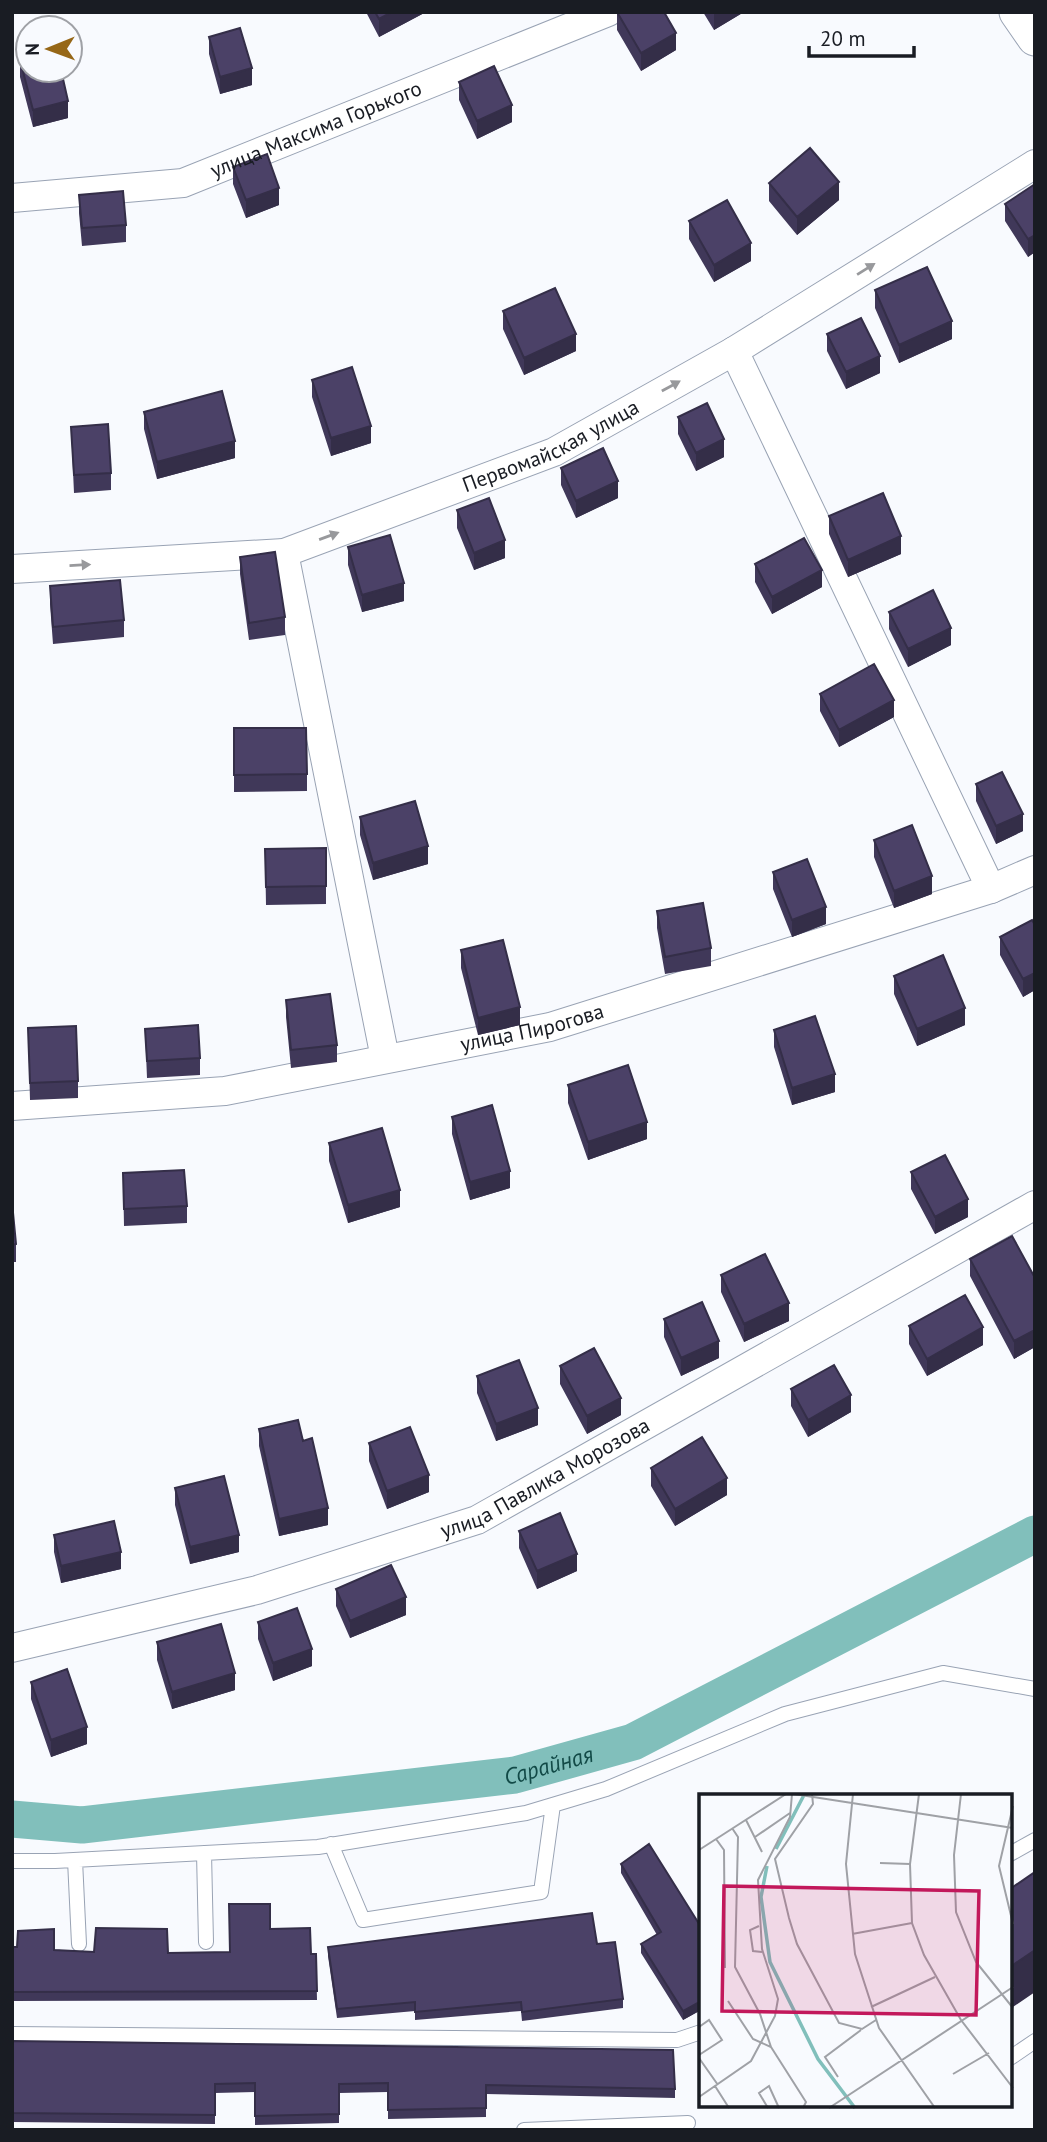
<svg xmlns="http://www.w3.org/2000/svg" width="1047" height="2142" viewBox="0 0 1047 2142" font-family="'PT Sans',sans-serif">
<rect width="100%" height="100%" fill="#f8fafe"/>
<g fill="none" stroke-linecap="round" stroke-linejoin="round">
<!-- canal -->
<path stroke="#81bfbb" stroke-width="37" id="s1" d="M 12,1819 L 82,1825 L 515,1775 L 633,1742 L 1035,1534"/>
<defs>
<path id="service" d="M 331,1844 L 363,1920 L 541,1892 L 553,1805
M 204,1853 L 206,1942
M 1010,1854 L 1035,1840
M 75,1860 L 79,1944
M 12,1861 L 55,1861 L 318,1847 L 526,1813 L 606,1789 L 785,1714 L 943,1673 L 1035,1689
M 12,2034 L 677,2040 L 701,2032
M 1010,2058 L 1035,2041
M 524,2130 L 688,2123"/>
<g id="minor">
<path id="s2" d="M 12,198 L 183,183 L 608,12"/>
<path d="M 734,351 L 991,889"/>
<path d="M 284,553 L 385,1058"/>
<path id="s3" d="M 12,569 L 284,553 L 554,452 L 734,351 L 1035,164"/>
<path id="s4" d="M 12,1106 L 225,1091 L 550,1027 L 991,889 L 1035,870"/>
<path id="s5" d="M 12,1648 L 257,1590 L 477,1520 L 1035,1205"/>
</g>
<path id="tertiary" d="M 1017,12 L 1035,38"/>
</defs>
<!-- service casing -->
<use href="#service" stroke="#99a3b4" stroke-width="16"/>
<!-- minor casing -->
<use href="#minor" stroke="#99a3b4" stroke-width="30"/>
<!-- tertiary casing -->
<use href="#tertiary" stroke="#99a3b4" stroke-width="37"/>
<!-- service -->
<use href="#service" stroke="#fff" stroke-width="14"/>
<!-- minor -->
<use href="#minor" stroke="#fff" stroke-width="28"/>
<!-- tertiary -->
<use href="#tertiary" stroke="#fff" stroke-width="35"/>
</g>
<!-- wall -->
<path fill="#403859" d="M 366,12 L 426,12 L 379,37 Z
M 617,12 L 676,50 L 641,71 L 617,30 Z
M 703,12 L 744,12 L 714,30 Z
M 209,37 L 252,85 L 220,94 L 209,54 Z
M 20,60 L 68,118 L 33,127 L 20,77 Z
M 459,82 L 512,122 L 477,139 L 459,100 Z
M 233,167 L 279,205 L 246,218 L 233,184 Z
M 769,183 L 839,200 L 797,235 L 769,201 Z
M 1035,184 L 1035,252 L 1028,257 L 1005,221 L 1005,204 Z
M 79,195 L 126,225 L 126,242 L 82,246 L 79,213 Z
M 689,221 L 751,261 L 714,282 L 689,239 Z
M 875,290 L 952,339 L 899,363 L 875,308 Z
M 503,311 L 576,351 L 524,375 L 503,329 Z
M 827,334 L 880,373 L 846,389 L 827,351 Z
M 312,380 L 371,443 L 331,456 L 312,397 Z
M 144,412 L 235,458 L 157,479 L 144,429 Z
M 678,417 L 724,457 L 696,471 L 678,434 Z
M 71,427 L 111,473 L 111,490 L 74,493 Z
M 561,468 L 618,498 L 576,518 L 561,485 Z
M 457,510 L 505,558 L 474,570 L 457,528 Z
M 829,516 L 901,554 L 848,577 L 829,534 Z
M 348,547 L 404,601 L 362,612 L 348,565 Z
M 240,557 L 285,617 L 285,635 L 249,640 L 240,574 Z
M 755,564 L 822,587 L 772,614 L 755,582 Z
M 50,586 L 124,620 L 124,637 L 53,644 L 50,604 Z
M 889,612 L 951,645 L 908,667 L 889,629 Z
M 820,694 L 894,717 L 839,747 L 820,711 Z
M 234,728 L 307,774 L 307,791 L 234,792 Z
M 976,784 L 1023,831 L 996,844 L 976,801 Z
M 360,817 L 428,864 L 373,880 L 360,835 Z
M 874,840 L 932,894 L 894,908 L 874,857 Z
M 265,849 L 326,886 L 326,904 L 266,905 Z
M 773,872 L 826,924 L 792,937 L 773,889 Z
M 657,911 L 711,948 L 711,966 L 665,974 L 657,928 Z
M 1035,925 L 1035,990 L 1023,997 L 1000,955 L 1000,937 Z
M 461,950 L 520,1025 L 478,1035 L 461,968 Z
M 894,976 L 965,1025 L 917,1046 L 894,994 Z
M 286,1000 L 337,1045 L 337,1062 L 291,1068 L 286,1017 Z
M 28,1028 L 78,1081 L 78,1098 L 30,1100 Z
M 145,1029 L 200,1058 L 200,1075 L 147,1078 Z
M 774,1030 L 835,1092 L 792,1105 L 774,1047 Z
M 568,1085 L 647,1139 L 588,1160 L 568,1103 Z
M 452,1117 L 510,1188 L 470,1200 L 452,1134 Z
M 329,1143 L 400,1207 L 348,1223 L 329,1161 Z
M 911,1172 L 968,1217 L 935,1234 L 911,1189 Z
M 123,1173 L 187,1206 L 187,1223 L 124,1226 Z
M 12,1202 L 16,1244 L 16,1262 L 12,1262 Z
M 970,1259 L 1035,1278 L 1035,1347 L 1014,1359 L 970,1276 Z
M 721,1275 L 789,1321 L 744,1342 L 721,1292 Z
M 664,1319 L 719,1358 L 681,1376 L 664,1337 Z
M 909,1326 L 983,1345 L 927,1376 L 909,1344 Z
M 560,1366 L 621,1415 L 587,1434 L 560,1384 Z
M 477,1376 L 538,1425 L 496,1441 L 477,1393 Z
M 791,1389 L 851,1412 L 808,1437 L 791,1406 Z
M 259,1429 L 303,1441 L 328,1525 L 279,1536 L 259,1446 Z
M 369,1443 L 429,1492 L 387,1509 L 369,1461 Z
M 651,1468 L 727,1495 L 675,1526 L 651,1486 Z
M 175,1488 L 239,1552 L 190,1564 L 175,1505 Z
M 519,1531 L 577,1571 L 537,1589 L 519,1548 Z
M 54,1535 L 121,1569 L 61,1583 L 54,1552 Z
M 336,1589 L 406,1615 L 350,1638 L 336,1606 Z
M 258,1622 L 312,1666 L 273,1681 L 258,1639 Z
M 157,1642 L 235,1690 L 172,1709 L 157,1660 Z
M 31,1682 L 87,1744 L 51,1757 L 31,1699 Z
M 621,1864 L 701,1927 L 701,2010 L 683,2020 L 641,1953 L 641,1944 L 657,1935 L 621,1873 Z
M 270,1929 L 311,1954 L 316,1954 L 317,2000 L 12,2001 L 12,1947 L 94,1952 L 168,1953 L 230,1952 Z
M 597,1944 L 623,1999 L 623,2008 L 522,2021 L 521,2011 L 415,2020 L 415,2011 L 337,2018 L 328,1956 L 328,1947 Z
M 12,2041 L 675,2089 L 675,2098 L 486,2094 L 486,2117 L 388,2119 L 388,2092 L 339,2093 L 339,2123 L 255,2125 L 255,2092 L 215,2093 L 215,2124 L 12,2122 Z"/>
<!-- shaded-wall -->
<path fill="#342e48" d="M 392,12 L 426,12 L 379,37 L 379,19 Z
M 715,12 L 744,12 L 714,30 L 714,13 Z
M 676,33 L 676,50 L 641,71 L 641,53 Z
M 252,68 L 252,85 L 220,94 L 220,77 Z
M 68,101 L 68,118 L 33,127 L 33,110 Z
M 512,105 L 512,122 L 477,139 L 477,121 Z
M 839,182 L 839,200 L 797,235 L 797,217 Z
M 279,188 L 279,205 L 246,218 L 246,200 Z
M 1035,235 L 1035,252 L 1028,257 L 1028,239 Z
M 751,243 L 751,261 L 714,282 L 714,265 Z
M 952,321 L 952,339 L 899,363 L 899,345 Z
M 576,334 L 576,351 L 524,375 L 524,358 Z
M 880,356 L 880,373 L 846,389 L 846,372 Z
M 371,426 L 371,443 L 331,456 L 331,438 Z
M 724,439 L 724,457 L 696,471 L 696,453 Z
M 235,441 L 235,458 L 157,479 L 157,462 Z
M 618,481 L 618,498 L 576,518 L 576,501 Z
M 901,536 L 901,554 L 848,577 L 848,560 Z
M 505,540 L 505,558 L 474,570 L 474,553 Z
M 822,570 L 822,587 L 772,614 L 772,597 Z
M 404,583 L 404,601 L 362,612 L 362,595 Z
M 951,628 L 951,645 L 908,667 L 908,649 Z
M 894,700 L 894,717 L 839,747 L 839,730 Z
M 1023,814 L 1023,831 L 996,844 L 996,826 Z
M 428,846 L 428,864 L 373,880 L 373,863 Z
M 932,876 L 932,894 L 894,908 L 894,891 Z
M 826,907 L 826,924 L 792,937 L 792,920 Z
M 1035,973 L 1035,990 L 1023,997 L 1023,979 Z
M 520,1007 L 520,1025 L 478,1035 L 478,1018 Z
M 965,1008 L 965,1025 L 917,1046 L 917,1029 Z
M 835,1074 L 835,1092 L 792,1105 L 792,1088 Z
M 647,1122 L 647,1139 L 588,1160 L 588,1142 Z
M 510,1171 L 510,1188 L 470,1200 L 470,1182 Z
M 400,1190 L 400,1207 L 348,1223 L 348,1205 Z
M 968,1199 L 968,1217 L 935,1234 L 935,1217 Z
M 789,1303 L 789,1321 L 744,1342 L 744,1324 Z
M 983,1327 L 983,1345 L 927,1376 L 927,1359 Z
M 1035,1330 L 1035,1347 L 1014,1359 L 1014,1341 Z
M 719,1341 L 719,1358 L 681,1376 L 681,1358 Z
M 851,1395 L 851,1412 L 808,1437 L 808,1420 Z
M 621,1398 L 621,1415 L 587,1434 L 587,1416 Z
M 538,1408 L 538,1425 L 496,1441 L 496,1424 Z
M 429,1475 L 429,1492 L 387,1509 L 387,1491 Z
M 727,1478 L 727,1495 L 675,1526 L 675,1509 Z
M 328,1508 L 328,1525 L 279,1536 L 279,1519 Z
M 239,1535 L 239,1552 L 190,1564 L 190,1547 Z
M 121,1552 L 121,1569 L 61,1583 L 61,1566 Z
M 577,1554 L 577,1571 L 537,1589 L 537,1571 Z
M 406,1597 L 406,1615 L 350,1638 L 350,1621 Z
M 312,1649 L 312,1666 L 273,1681 L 273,1663 Z
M 235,1673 L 235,1690 L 172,1709 L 172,1692 Z
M 87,1727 L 87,1744 L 51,1757 L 51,1740 Z
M 1035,1950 L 1035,1992 L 1010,2009 L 1010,1967 Z
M 701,2001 L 701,2010 L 683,2020 L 683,2011 Z"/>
<!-- building -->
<path fill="#4b4167" stroke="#342e48" stroke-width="2" d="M 375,12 L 392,12 L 379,19 Z
M 617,12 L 664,12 L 676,33 L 641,53 Z
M 240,28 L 252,68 L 220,77 L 209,37 Z
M 28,58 L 28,70 L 61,70 L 68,101 L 33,110 L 20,60 Z
M 494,66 L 512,105 L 477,121 L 459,82 Z
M 810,148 L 839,182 L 797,217 L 769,183 Z
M 267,154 L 279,188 L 246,200 L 233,167 Z
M 1035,184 L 1035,235 L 1028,239 L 1005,204 Z
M 123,191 L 126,225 L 82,228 L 79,195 Z
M 727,200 L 751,243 L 714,265 L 689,221 Z
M 927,267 L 952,321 L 899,345 L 875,290 Z
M 555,288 L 576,334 L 524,358 L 503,311 Z
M 861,318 L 880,356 L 846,372 L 827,334 Z
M 352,367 L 371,426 L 331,438 L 312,380 Z
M 222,391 L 235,441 L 157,462 L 144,412 Z
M 707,403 L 724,439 L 696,453 L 678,417 Z
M 108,424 L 111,473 L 74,475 L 71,427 Z
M 603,448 L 618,481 L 576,501 L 561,468 Z
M 883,493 L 901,536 L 848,560 L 829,516 Z
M 489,498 L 505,540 L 474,553 L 457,510 Z
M 390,535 L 404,583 L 362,595 L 348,547 Z
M 804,538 L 822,570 L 772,597 L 755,564 Z
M 275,552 L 285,617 L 249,623 L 240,557 Z
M 120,580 L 124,620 L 53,627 L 50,586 Z
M 933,590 L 951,628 L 908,649 L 889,612 Z
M 874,664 L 894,700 L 839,730 L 820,694 Z
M 234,728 L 306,728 L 307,774 L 234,775 Z
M 1002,772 L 1023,814 L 996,826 L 976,784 Z
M 415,801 L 428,846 L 373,863 L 360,817 Z
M 912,825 L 932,876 L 894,891 L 874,840 Z
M 326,848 L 326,886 L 266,887 L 265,849 Z
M 807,859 L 826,907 L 792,920 L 773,872 Z
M 703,903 L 711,948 L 665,957 L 657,911 Z
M 1032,920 L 1035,925 L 1035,973 L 1023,979 L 1000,937 Z
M 503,940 L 520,1007 L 478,1018 L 461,950 Z
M 943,955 L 965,1008 L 917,1029 L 894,976 Z
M 330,994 L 337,1045 L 291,1050 L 286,1000 Z
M 815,1016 L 835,1074 L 792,1088 L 774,1030 Z
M 198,1025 L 200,1058 L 147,1061 L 145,1029 Z
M 76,1026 L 78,1081 L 30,1083 L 28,1028 Z
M 628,1065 L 647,1122 L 588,1142 L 568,1085 Z
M 492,1105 L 510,1171 L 470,1182 L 452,1117 Z
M 382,1128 L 400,1190 L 348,1205 L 329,1143 Z
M 945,1155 L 968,1199 L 935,1217 L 911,1172 Z
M 184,1170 L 187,1206 L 124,1209 L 123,1173 Z
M 12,1202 L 16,1244 L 12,1245 Z
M 1012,1236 L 1035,1278 L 1035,1330 L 1014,1341 L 970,1259 Z
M 765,1254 L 789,1303 L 744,1324 L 721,1275 Z
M 965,1295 L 983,1327 L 927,1359 L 909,1326 Z
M 702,1302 L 719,1341 L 681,1358 L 664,1319 Z
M 594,1348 L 621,1398 L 587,1416 L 560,1366 Z
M 519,1360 L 538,1408 L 496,1424 L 477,1376 Z
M 834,1365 L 851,1395 L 808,1420 L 791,1389 Z
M 298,1420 L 303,1441 L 312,1438 L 328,1508 L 279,1519 L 259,1429 Z
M 410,1427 L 429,1475 L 387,1491 L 369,1443 Z
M 702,1437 L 727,1478 L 675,1509 L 651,1468 Z
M 224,1476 L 239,1535 L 190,1547 L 175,1488 Z
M 560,1513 L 577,1554 L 537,1571 L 519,1531 Z
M 114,1521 L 121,1552 L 61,1566 L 54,1535 Z
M 391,1565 L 406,1597 L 350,1621 L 336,1589 Z
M 297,1608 L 312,1649 L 273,1663 L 258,1622 Z
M 221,1624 L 235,1673 L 172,1692 L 157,1642 Z
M 67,1669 L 87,1727 L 51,1740 L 31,1682 Z
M 649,1844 L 701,1927 L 701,2001 L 683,2011 L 641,1944 L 661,1932 L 621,1864 Z
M 1035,1872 L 1035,1950 L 1010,1967 L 1010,1889 Z
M 229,1904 L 270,1904 L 270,1929 L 310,1928 L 311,1954 L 316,1954 L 317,1991 L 12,1992 L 12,1947 L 17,1947 L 18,1931 L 54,1929 L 54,1950 L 94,1952 L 96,1928 L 167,1929 L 168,1953 L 230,1952 Z
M 592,1913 L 597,1944 L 615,1942 L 623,1999 L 522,2012 L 521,2002 L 415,2012 L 415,2002 L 337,2009 L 328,1947 Z
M 12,2041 L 673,2050 L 675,2089 L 486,2085 L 486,2108 L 388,2110 L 388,2083 L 339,2084 L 339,2114 L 255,2116 L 255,2083 L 215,2084 L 215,2115 L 12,2113 Z"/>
<!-- one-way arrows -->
<defs><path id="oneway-solid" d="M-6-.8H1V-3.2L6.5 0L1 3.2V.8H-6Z" transform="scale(1.75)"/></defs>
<g fill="#98999c">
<use href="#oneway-solid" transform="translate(866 269) rotate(-32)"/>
<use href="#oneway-solid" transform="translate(671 386) rotate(-29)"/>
<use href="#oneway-solid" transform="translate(329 536) rotate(-20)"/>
<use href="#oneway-solid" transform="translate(80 565) rotate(-3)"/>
</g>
<g text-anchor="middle" stroke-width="7" stroke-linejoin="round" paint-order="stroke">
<!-- street labels -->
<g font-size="21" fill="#191c23" stroke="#f8fafe">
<text dy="7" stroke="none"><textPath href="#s2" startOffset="315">улица Максима Горького</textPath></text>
<text dy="7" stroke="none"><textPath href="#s3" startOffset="560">Первомайская улица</textPath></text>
<text dy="7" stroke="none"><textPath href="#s4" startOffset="527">улица Пирогова</textPath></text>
<text dy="7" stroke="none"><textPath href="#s5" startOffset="562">улица Павлика Морозова</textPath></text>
</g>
<!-- water labels -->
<g font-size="23" font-style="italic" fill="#124a47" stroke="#f8fafe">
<text dy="8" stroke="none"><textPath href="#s1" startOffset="541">Сарайная</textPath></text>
</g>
</g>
<!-- overview -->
<g transform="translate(699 1794)">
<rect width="313" height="313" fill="#f8fafe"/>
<path fill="none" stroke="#81bfbb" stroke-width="3.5" d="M 77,55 L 105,1M 68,72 L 62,103 L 71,168 L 119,265 L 156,314"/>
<path fill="none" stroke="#9fa1a6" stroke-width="2" d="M 95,0 L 314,34M 113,0 L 114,10 L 76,65 L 90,124 L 98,150 L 140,229 L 163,235 L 177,226M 154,0 L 147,70 L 156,160 L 180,234 L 236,314M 220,0 L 211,70 L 213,129 L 225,161 L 262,226 L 314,294M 262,0 L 255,61 L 257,118 L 277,168 L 314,214M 314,12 L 300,72 L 314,130M 47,26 L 63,58M 33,34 L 39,43 L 36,173 L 61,220 L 72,253M 56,43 L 91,19M 17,45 L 25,56 L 26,174M 0,56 L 87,0M 181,69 L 211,70M 60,132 L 51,136 L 54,157 L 63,158M 153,140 L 213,129M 29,207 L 54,245 L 72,253 L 107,308 L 104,314M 172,213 L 236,183M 0,233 L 10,226 L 23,246 L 0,261M 0,264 L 19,291M 254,280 L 290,259M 139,283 L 126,263 L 162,236M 16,292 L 30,314M 0,303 L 52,267 L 76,222 L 79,205 L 63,155 L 59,86 L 91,23 L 93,0M 69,314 L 60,299 L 70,292 L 80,314M 130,314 L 314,193"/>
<path fill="#c2185b" fill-opacity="0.15" stroke="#c2185b" stroke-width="3.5" d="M 25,92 L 280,97 L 277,221 L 23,217 Z"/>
<rect width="313" height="313" fill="none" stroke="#191c23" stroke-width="3.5"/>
</g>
<!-- border -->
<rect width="1047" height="2142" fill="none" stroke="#191c23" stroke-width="28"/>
<!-- north arrow -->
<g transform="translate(49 49) rotate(269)"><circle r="33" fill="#f8fafe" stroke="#9fa1a6" stroke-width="2"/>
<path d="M0-5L12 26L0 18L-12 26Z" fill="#966717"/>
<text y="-10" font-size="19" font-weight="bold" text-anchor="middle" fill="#191c23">N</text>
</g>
<!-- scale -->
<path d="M809 46v10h105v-10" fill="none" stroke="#191c23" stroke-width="3.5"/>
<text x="820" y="46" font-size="21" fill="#191c23" stroke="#f8fafe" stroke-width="5" paint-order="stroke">20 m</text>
</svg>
